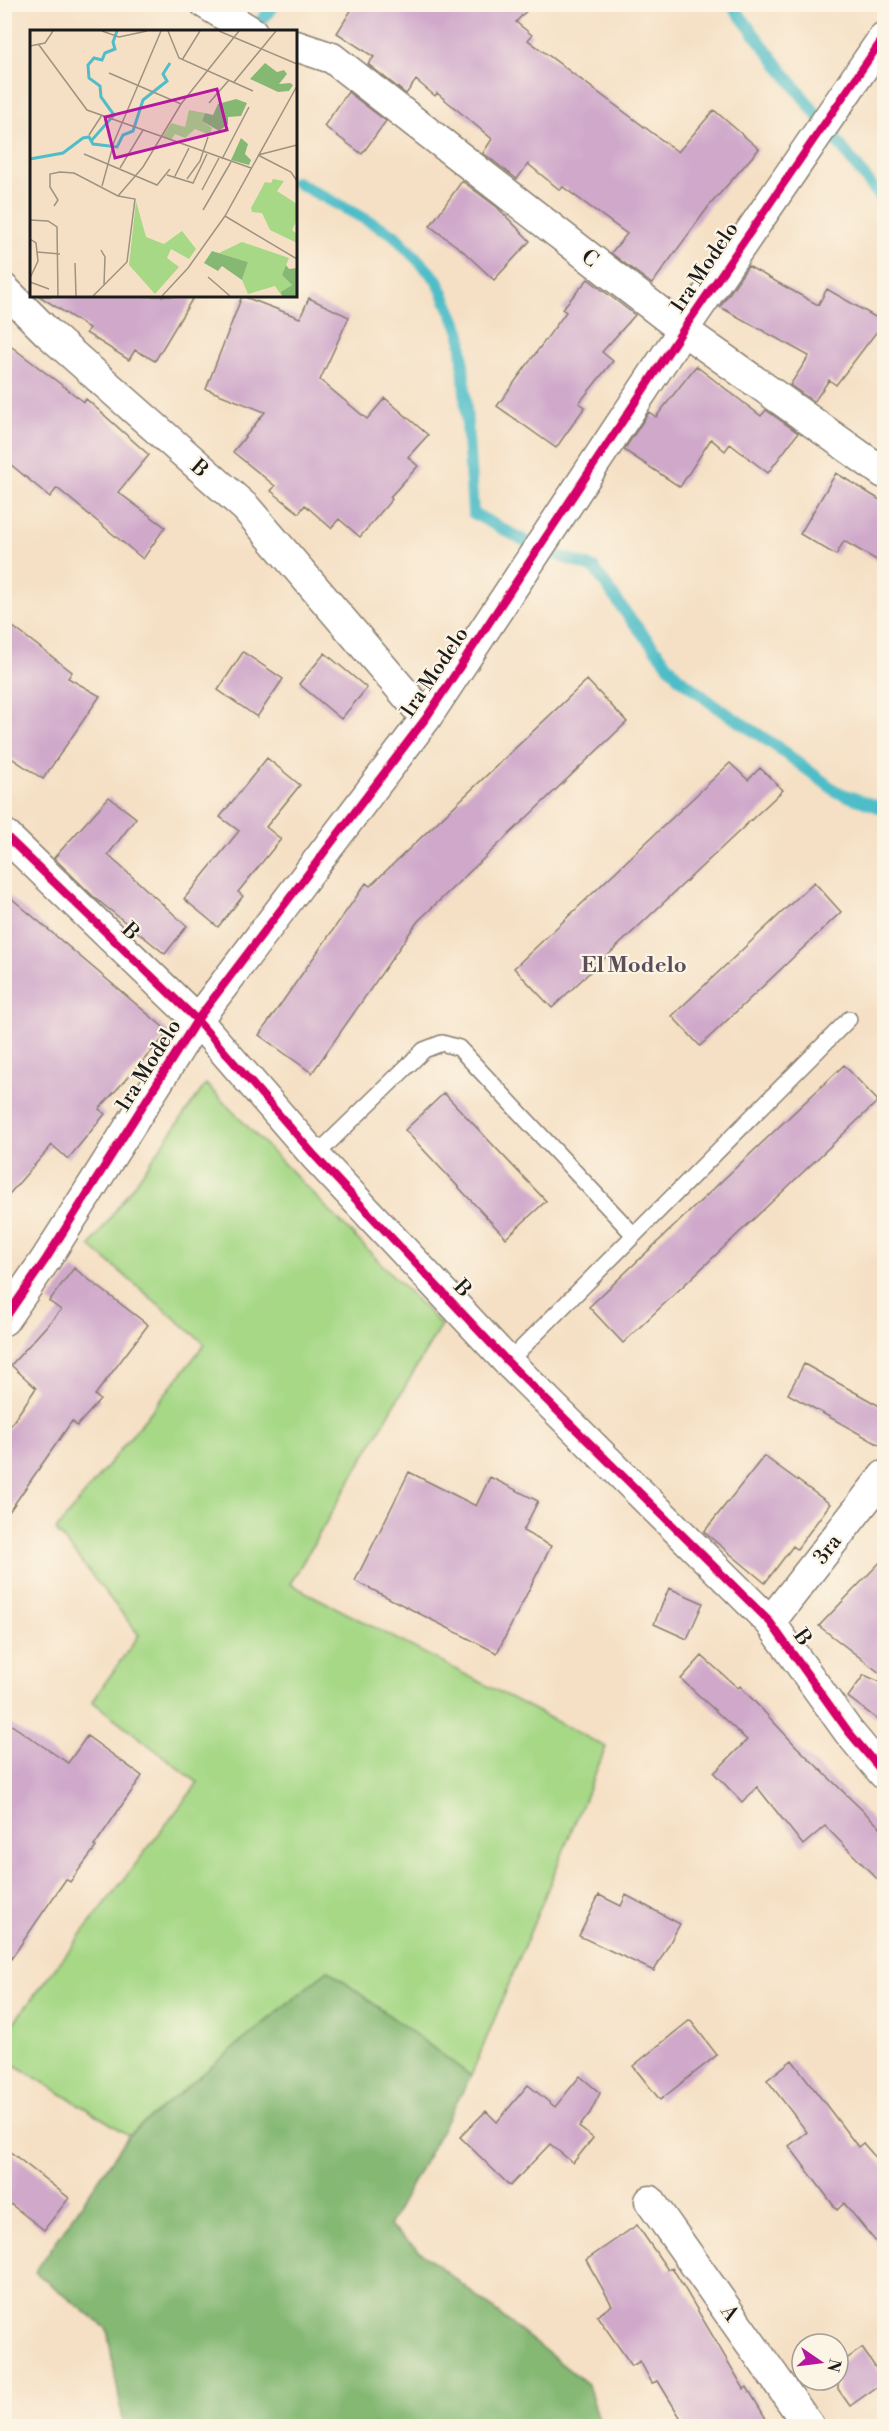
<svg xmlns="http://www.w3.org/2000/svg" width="889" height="2431" viewBox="0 0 889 2431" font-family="'Libre Bodoni',serif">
<rect width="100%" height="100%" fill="#fcf5e5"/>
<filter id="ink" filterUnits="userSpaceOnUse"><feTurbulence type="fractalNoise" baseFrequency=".0167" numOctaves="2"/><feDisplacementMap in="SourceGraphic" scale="12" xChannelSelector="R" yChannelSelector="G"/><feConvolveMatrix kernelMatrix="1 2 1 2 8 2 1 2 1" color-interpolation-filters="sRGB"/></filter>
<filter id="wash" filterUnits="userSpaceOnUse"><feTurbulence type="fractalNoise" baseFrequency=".008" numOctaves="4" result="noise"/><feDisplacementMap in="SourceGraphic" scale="24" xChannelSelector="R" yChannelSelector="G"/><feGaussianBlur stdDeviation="1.35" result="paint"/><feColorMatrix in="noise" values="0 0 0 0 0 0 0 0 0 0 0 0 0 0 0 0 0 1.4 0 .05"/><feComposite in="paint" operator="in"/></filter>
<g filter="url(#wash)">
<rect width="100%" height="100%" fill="#f5e0c5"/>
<!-- green -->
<path fill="#a6d886" stroke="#617a51" stroke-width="1.5" d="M 206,1084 L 441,1325 L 290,1584 L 606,1747 L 471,2076 L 328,1970 L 129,2135 L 5,2059 L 4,2035 L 198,1783 L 92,1701 L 139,1635 L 56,1530 L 205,1344 L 90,1246 Z"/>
<!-- forest -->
<path fill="#84b873" stroke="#506a48" stroke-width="1.5" d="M 328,1970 L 471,2076 L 389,2226 L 588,2385 L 601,2426 L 124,2426 L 107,2329 L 35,2272 L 129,2135 Z"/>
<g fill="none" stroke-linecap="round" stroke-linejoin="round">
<!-- stream -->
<path stroke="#50bdc8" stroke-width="12" d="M 731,4 L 884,202
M 252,32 L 275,4
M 296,182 L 393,234 L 437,280 L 461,334 L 473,513 L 538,548 L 594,568 L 628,616 L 678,677 L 714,705 L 776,746 L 837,792 L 884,809"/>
</g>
<g id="blocks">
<!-- building -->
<path fill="#cfa8ca" d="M 355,4 L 533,4 L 516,22 L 532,35 L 528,40 L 678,152 L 714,110 L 759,149 L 709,206 L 652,284 L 611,253 L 627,234 L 563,187 L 560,190 L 528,164 L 517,179 L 483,153 L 492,139 L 437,93 L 435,96 L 416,80 L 406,94 L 368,64 L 374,57 L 337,33 Z
M 348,92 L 386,121 L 362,154 L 324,126 Z
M 462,181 L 497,207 L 530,241 L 494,280 L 463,251 L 430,226 Z
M 748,266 L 818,305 L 827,289 L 884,322 L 836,385 L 829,380 L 814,402 L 790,385 L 809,356 L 720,307 Z
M 588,279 L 635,315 L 602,352 L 613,361 L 579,403 L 585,407 L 556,448 L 497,406 L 566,312 L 562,309 Z
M 39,296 L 194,296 L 155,361 L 135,350 L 129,360 L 86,333 L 89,328 Z
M 242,296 L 300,318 L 309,298 L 349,317 L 320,380 L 367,419 L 385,398 L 428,435 L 408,457 L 418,466 L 390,497 L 392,499 L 360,537 L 339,519 L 331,528 L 305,505 L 299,513 L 271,491 L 275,486 L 233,452 L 265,412 L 206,389 Z
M 4,341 L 84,402 L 86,399 L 149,455 L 118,492 L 165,527 L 143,559 L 57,488 L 50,497 L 4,459 Z
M 696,366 L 761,416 L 766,410 L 798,433 L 768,473 L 730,444 L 725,451 L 711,439 L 680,487 L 624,450 L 649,412 L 656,417 Z
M 836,473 L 885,503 L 885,565 L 844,541 L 836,555 L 800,534 Z
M 4,620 L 72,672 L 68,678 L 100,696 L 43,779 L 4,753 Z
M 243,652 L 283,679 L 257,717 L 218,690 Z
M 325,653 L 367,688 L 341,719 L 299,684 Z
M 587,680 L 627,722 L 418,921 L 312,1073 L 259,1035 L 366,883 L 370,886 Z
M 267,758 L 300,785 L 266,827 L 281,839 L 238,892 L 243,896 L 218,927 L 184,899 L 239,831 L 220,817 Z
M 730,763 L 748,780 L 760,768 L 783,790 L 552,1008 L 514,968 Z
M 109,797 L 136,818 L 108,855 L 187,926 L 165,954 L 95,898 L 54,858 Z
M 814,882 L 841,912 L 700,1046 L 672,1016 Z
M 4,892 L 169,1032 L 99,1109 L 105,1114 L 68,1159 L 52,1145 L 4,1200 Z
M 844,1065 L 878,1101 L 623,1343 L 589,1307 Z
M 444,1093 L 546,1201 L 506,1238 L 405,1130 Z
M 74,1268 L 148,1325 L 95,1395 L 100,1400 L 77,1426 L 72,1421 L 4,1519 L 4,1435 L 36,1388 L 11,1365 L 61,1310 L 49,1301 Z
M 804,1364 L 885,1409 L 885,1448 L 788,1394 Z
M 764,1456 L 830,1504 L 797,1549 L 793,1546 L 765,1583 L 704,1532 Z
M 409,1472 L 476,1506 L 490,1477 L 538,1501 L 523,1531 L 551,1546 L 497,1653 L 355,1581 Z
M 885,1557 L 885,1677 L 819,1626 Z
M 669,1588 L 703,1603 L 687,1639 L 654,1624 Z
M 702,1656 L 738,1688 L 740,1686 L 797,1747 L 885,1832 L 885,1887 L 825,1826 L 803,1845 L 757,1787 L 742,1802 L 714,1773 L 747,1740 L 681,1679 Z
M 864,1675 L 885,1684 L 885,1725 L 848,1697 Z
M 4,1720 L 68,1763 L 87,1736 L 142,1776 L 94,1846 L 96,1847 L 70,1882 L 66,1879 L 4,1969 Z
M 599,1895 L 621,1906 L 626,1895 L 680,1924 L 654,1971 L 579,1936 Z
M 690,2020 L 717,2055 L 660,2100 L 633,2066 Z
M 792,2060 L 858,2147 L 863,2143 L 885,2168 L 885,2253 L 844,2203 L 837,2210 L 789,2146 L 807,2132 L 767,2080 Z
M 580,2076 L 600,2093 L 590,2113 L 579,2127 L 593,2138 L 573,2163 L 550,2144 L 510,2186 L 460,2137 L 486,2111 L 497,2122 L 528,2085 L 555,2107 Z
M 4,2147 L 69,2198 L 44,2230 L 4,2199 Z
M 637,2225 L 668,2270 L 672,2267 L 744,2389 L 747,2387 L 771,2427 L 686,2427 L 658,2381 L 652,2383 L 640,2361 L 632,2366 L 597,2316 L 612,2305 L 586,2260 Z
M 862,2348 L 885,2381 L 850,2406 L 838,2389 L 838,2365 Z"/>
</g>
</g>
<g filter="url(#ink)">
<use href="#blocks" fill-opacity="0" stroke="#887e70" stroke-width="1.5"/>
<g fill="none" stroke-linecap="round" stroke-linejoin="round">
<defs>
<path id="service" d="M 315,1156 L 424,1050 L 442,1043 L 459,1048 L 633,1234
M 508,1362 L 849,1019"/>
<path id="minor" d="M 206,4 L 252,32
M 296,46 L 332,58 L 683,330 L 884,473
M 4,289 L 47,332 L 246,508 L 426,718
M 4,834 L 197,1020 L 315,1156 L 508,1362 L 770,1622 L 848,1731 L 884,1774
M 4,1320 L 46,1259 L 197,1020 L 426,718 L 683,330 L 884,37
M 770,1622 L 884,1476
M 650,2201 L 809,2426"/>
</defs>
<!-- service casing -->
<use href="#service" stroke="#887e70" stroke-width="18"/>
<!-- minor casing -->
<use href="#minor" stroke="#887e70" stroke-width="33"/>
<!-- service -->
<use href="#service" stroke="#fff" stroke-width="15"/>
<!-- minor -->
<use href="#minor" stroke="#fff" stroke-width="30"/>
<defs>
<path id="cycleway" d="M 4,834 L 197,1020 L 315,1156 L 508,1362 L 770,1622 L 848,1731 L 884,1774
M 4,1320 L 46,1259 L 197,1020 L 426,718 L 683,330 L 884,37"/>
</defs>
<!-- cycleway casing -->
<use href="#cycleway" stroke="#fcf5e5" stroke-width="11"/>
<!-- cycleway -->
<use href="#cycleway" stroke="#d6006c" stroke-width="8"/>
</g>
</g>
<g text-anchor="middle" stroke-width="4.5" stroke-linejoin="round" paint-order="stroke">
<!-- street labels -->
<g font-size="21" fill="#1c1c1c" stroke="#fcf5e5">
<text transform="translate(590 258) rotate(38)" y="7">C</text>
<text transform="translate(704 267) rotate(-56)" y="7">1ra Modelo</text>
<text transform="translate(200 468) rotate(41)" y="7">B</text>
<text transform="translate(434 672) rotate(-56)" y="7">1ra Modelo</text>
<text transform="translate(131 931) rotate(44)" y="7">B</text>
<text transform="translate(148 1065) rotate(-58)" y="7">1ra Modelo</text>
<text transform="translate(463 1288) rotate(47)" y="7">B</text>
<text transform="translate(827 1549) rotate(-52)" y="7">3ra</text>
<text transform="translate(803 1637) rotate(54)" y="7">B</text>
<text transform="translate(730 2313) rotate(55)" y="7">A</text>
</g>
<!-- neighbourhood labels -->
<g font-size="22" font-weight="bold" fill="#5b4d59" stroke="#fcf5e5">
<text x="634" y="972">El Modelo</text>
</g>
</g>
<!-- overview -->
<g transform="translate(30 30)">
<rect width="267" height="267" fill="#f5e0c5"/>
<path d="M 159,80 L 175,83 L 172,91 L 182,98 L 180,105 L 165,99 L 155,108 L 145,104 L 141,110 L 133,106 L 141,93 L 155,97 ZM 243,149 L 254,151 L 247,161 L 267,174 L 267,190 L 262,200 L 267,204 L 267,213 L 240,200 L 232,183 L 222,182 L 221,178 L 235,152 L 241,153 ZM 106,171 L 116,207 L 134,214 L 152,201 L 166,219 L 159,229 L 141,219 L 137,228 L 149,237 L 125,264 L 99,235 ZM 212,212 L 259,228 L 252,245 L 262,255 L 252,262 L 252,266 L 245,256 L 218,264 L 212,250 L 218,232 L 189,223 Z" fill="#a6d886"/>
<path d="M 235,33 L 247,42 L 254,40 L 257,44 L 249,54 L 260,53 L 263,55 L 259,61 L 248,62 L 220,49 ZM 206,69 L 217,73 L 211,86 L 198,87 L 198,94 L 189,101 L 172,91 L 175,83 L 183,85 L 188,74 ZM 211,108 L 218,114 L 215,124 L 221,130 L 219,135 L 201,130 ZM 182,221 L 218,232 L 212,250 L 192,236 L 188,241 L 174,233 ZM 256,235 L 259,239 L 267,238 L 267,266 L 252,266 L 251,262 L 262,255 L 252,245 Z" fill="#84b873"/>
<path fill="none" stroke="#50bdc8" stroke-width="3" d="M 61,111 L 84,85 L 71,67 L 70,56 L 59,48 L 58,35 L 64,28 L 72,30 L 75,23 L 85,19 L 83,12 L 87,1M 0,129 L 33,123 L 53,108 L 59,107 L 63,114 L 87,117 L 93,105 L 103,101 L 113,70 L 137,51 L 133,44 L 140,33"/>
<path fill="none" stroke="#9e9281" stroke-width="1.5" d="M 72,1 L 89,7 L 117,1M 138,1 L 149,28 L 223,61M 189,1 L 267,34M 9,15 L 57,80 L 221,138M 0,16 L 15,13 L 23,1M 152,30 L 170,1M 79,43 L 151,74M 204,52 L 246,1M 179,73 L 199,50M 59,105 L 72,85M 54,124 L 127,155 L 140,139M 228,125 L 261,142 L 267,151M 228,125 L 267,115M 192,129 L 219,77M 90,138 L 113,100M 137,145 L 163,153 L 177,124M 144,148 L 159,118M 157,149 L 170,131 L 178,107M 72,156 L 84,112 L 131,1M 172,160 L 189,128M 88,166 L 113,137 L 151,74 L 209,1M 24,176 L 28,170 L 20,157 L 20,144 L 30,142 L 44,143 L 88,166 L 105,169 L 97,232 L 63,266M 173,180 L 201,132M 195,186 L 267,229M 0,190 L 18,191 L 27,197 L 28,266M 0,209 L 6,213 L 8,231 L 0,248M 71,220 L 75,227 L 74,255M 7,222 L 30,224M 45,233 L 46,266M 178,247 L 200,266M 0,252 L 19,259M 132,266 L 158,238 L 195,186 L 267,56"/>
<path fill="#b5179e" fill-opacity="0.15" stroke="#b5179e" stroke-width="3" d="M 187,59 L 197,100 L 85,128 L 75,87 Z"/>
<rect width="267" height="267" fill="none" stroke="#1c1c1c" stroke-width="3"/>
</g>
<!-- margin -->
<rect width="889" height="2431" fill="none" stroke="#fcf5e5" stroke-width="24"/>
<!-- north arrow -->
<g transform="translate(820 2362) rotate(104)"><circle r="28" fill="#fcf5e5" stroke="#a29e95" stroke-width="1.5"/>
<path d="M0-4.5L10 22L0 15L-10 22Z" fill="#b5179e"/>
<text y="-9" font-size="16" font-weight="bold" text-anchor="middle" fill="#1c1c1c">N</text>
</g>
</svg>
